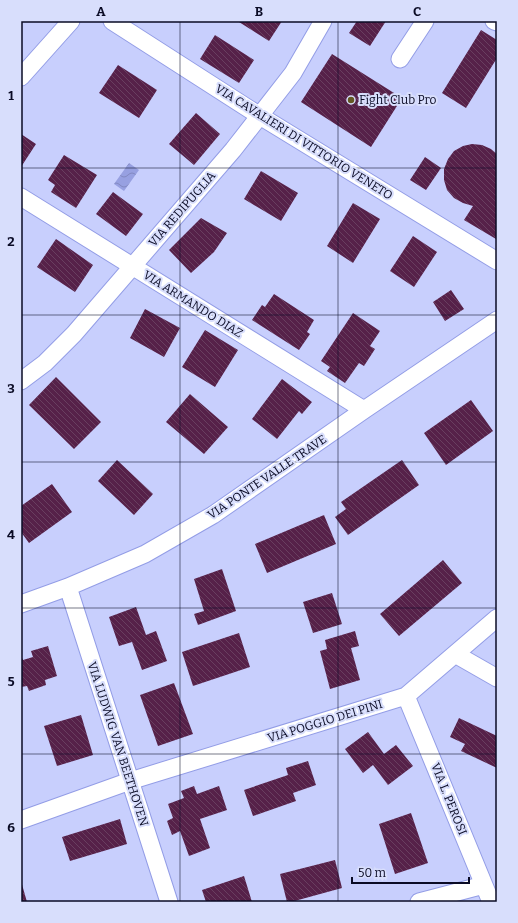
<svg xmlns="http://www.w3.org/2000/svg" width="518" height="923" viewBox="0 0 518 923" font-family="Bitter,serif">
<defs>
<pattern id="water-waves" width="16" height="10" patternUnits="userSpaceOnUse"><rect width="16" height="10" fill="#97a0e1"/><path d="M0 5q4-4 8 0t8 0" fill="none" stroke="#8188c1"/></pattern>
<pattern id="building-back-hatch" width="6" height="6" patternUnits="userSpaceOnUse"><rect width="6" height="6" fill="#562149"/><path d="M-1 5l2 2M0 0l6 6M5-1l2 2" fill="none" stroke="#693f60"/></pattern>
</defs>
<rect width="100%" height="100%" fill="#c8cffd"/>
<!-- water -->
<path fill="url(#water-waves)" d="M 129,163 L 139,170 L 124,191 L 114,184 Z"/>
<!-- building -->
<path fill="url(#building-back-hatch)" d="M 240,21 L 282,21 L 269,41 L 239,22 Z
M 357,21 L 386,21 L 370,46 L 349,33 Z
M 481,30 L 497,40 L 497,58 L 466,108 L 442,93 Z
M 215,35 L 254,60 L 239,83 L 200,59 Z
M 332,54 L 402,98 L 371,147 L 301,102 Z
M 118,65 L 157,90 L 139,118 L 99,93 Z
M 196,113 L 220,134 L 194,165 L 169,144 Z
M 21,134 L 36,144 L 21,167 Z
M 472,144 L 482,145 L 491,149 L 497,154 L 497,238 L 496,239 L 464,220 L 473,206 L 463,203 L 454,198 L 447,190 L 444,180 L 444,169 L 448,159 L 454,151 L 463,146 Z
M 64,155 L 97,175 L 76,208 L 51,192 L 55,185 L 48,180 Z
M 425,157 L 441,168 L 426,190 L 410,180 Z
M 261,171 L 298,193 L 281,221 L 244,199 Z
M 113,192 L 143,214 L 126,236 L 96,214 Z
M 353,203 L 380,219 L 353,263 L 327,246 Z
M 201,218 L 227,233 L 214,252 L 191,273 L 169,250 Z
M 413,236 L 437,252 L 414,287 L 390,271 Z
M 56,239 L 93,265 L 75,292 L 37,267 Z
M 451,290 L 464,309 L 445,321 L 433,302 Z
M 274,294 L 314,320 L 307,332 L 310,334 L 299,350 L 252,320 L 262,305 L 265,307 Z
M 145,309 L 180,328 L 164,357 L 130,338 Z
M 353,313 L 380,331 L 370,346 L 375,349 L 364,366 L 359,363 L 345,383 L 327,371 L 330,367 L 321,361 Z
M 205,330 L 238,350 L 215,387 L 182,367 Z
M 56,377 L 101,422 L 74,449 L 29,405 Z
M 282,379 L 312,402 L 302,414 L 299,411 L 277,439 L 252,419 Z
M 190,394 L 228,427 L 204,454 L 166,422 Z
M 471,400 L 493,431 L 446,465 L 424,433 Z
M 117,460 L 153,494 L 134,515 L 98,481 Z
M 402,460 L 419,485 L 348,535 L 335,517 L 346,509 L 341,502 Z
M 52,484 L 72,512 L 29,543 L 21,532 L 21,506 Z
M 324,515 L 336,544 L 267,573 L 255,544 Z
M 443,560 L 462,583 L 399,636 L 380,614 Z
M 222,569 L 236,611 L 198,625 L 194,614 L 204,611 L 194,579 Z
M 332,593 L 342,624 L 313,633 L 303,602 Z
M 136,607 L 146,635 L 156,631 L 167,661 L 142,670 L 132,642 L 119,646 L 109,617 Z
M 355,631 L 359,646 L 351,648 L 360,680 L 330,689 L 320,651 L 327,649 L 325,640 Z
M 239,633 L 250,667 L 193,686 L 182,652 Z
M 48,646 L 57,676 L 45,680 L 46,685 L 29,691 L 27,686 L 21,687 L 21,656 L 23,660 L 33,657 L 31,651 Z
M 174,683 L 193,734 L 158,746 L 140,695 Z
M 81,715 L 93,755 L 57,766 L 44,726 Z
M 459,718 L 497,736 L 497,768 L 461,751 L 465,744 L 450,737 Z
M 368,732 L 384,754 L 396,745 L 413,766 L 388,785 L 373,765 L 363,773 L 345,749 Z
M 308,761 L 316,785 L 293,793 L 296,801 L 253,816 L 244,790 L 288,775 L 286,768 Z
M 194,786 L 197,794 L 219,786 L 227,810 L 200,819 L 210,848 L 189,856 L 180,831 L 172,835 L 167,821 L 173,818 L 168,804 L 184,798 L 181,791 Z
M 411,813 L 428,863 L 395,874 L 379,824 Z
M 120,819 L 127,844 L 70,861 L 62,837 Z
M 335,860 L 342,888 L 291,902 L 287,902 L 280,874 Z
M 244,876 L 252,902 L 206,902 L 202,890 Z
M 21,881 L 27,902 L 21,902 Z"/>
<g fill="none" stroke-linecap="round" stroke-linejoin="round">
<defs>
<path id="street" d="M 112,21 L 260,116 L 497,261
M 494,21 L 497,22
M 400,59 L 425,21
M 21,77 L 71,21
M 21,197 L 364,410
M 21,381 L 45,363 L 74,334 L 233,150 L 293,73 L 323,21
M 68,587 L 169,902
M 21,604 L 68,587 L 145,554 L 213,515 L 364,410 L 497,320
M 455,654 L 497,678
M 406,696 L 491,902
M 21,820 L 130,781 L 406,696 L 497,618
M 419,902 L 484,885"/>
</defs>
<!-- street casing -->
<use href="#street" stroke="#939de6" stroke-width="19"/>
<!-- street -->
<use href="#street" stroke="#fff" stroke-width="17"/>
</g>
<!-- grid -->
<path fill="none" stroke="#0a0b25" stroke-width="1" stroke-opacity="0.55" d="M 180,21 L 180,902M 338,21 L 338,902M 21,168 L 497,168M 21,315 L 497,315M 21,462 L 497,462M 21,608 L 497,608M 21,754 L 497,754"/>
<!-- markers -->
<circle fill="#635824" stroke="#d8defc" stroke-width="1.5" cx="351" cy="100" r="4"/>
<g text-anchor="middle" stroke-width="4" stroke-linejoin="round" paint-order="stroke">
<!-- poi labels -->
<g font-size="12" fill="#0a0b25" stroke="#d8defc" text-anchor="start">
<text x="359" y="104">Fight Club Pro</text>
</g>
<!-- street labels -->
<g font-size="12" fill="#0a0b25" stroke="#d8defc">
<text transform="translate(304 142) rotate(32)" y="4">VIA CAVALIERI DI VITTORIO VENETO</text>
<text transform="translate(182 209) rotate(-49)" y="4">VIA REDIPUGLIA</text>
<text transform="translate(193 304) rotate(32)" y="4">VIA ARMANDO DIAZ</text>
<text transform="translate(267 477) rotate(-34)" y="4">VIA PONTE VALLE TRAVE</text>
<text transform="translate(325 721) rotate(-17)" y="4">VIA POGGIO DEI PINI</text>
<text transform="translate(118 744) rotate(72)" y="4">VIA LUDWIG VAN BEETHOVEN</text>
<text transform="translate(449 799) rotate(68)" y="4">VIA L. PEROSI</text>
</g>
</g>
<!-- border -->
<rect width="518" height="923" fill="none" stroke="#d8defc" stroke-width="44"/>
<!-- scale -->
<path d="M352 877v6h117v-6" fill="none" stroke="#0a0b25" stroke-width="2"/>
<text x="358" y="877" font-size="12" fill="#0a0b25" stroke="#d8defc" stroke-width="3" paint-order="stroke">50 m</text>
<rect x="22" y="22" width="474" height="879" fill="none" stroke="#0a0b25" stroke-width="1.5"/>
<g font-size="13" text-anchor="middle" font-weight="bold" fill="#0a0b25">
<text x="101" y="16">A</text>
<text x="259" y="16">B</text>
<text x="417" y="16">C</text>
<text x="11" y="100">1</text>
<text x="11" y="246">2</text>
<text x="11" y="393">3</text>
<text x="11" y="539">4</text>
<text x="11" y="686">5</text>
<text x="11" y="832">6</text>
</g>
</svg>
